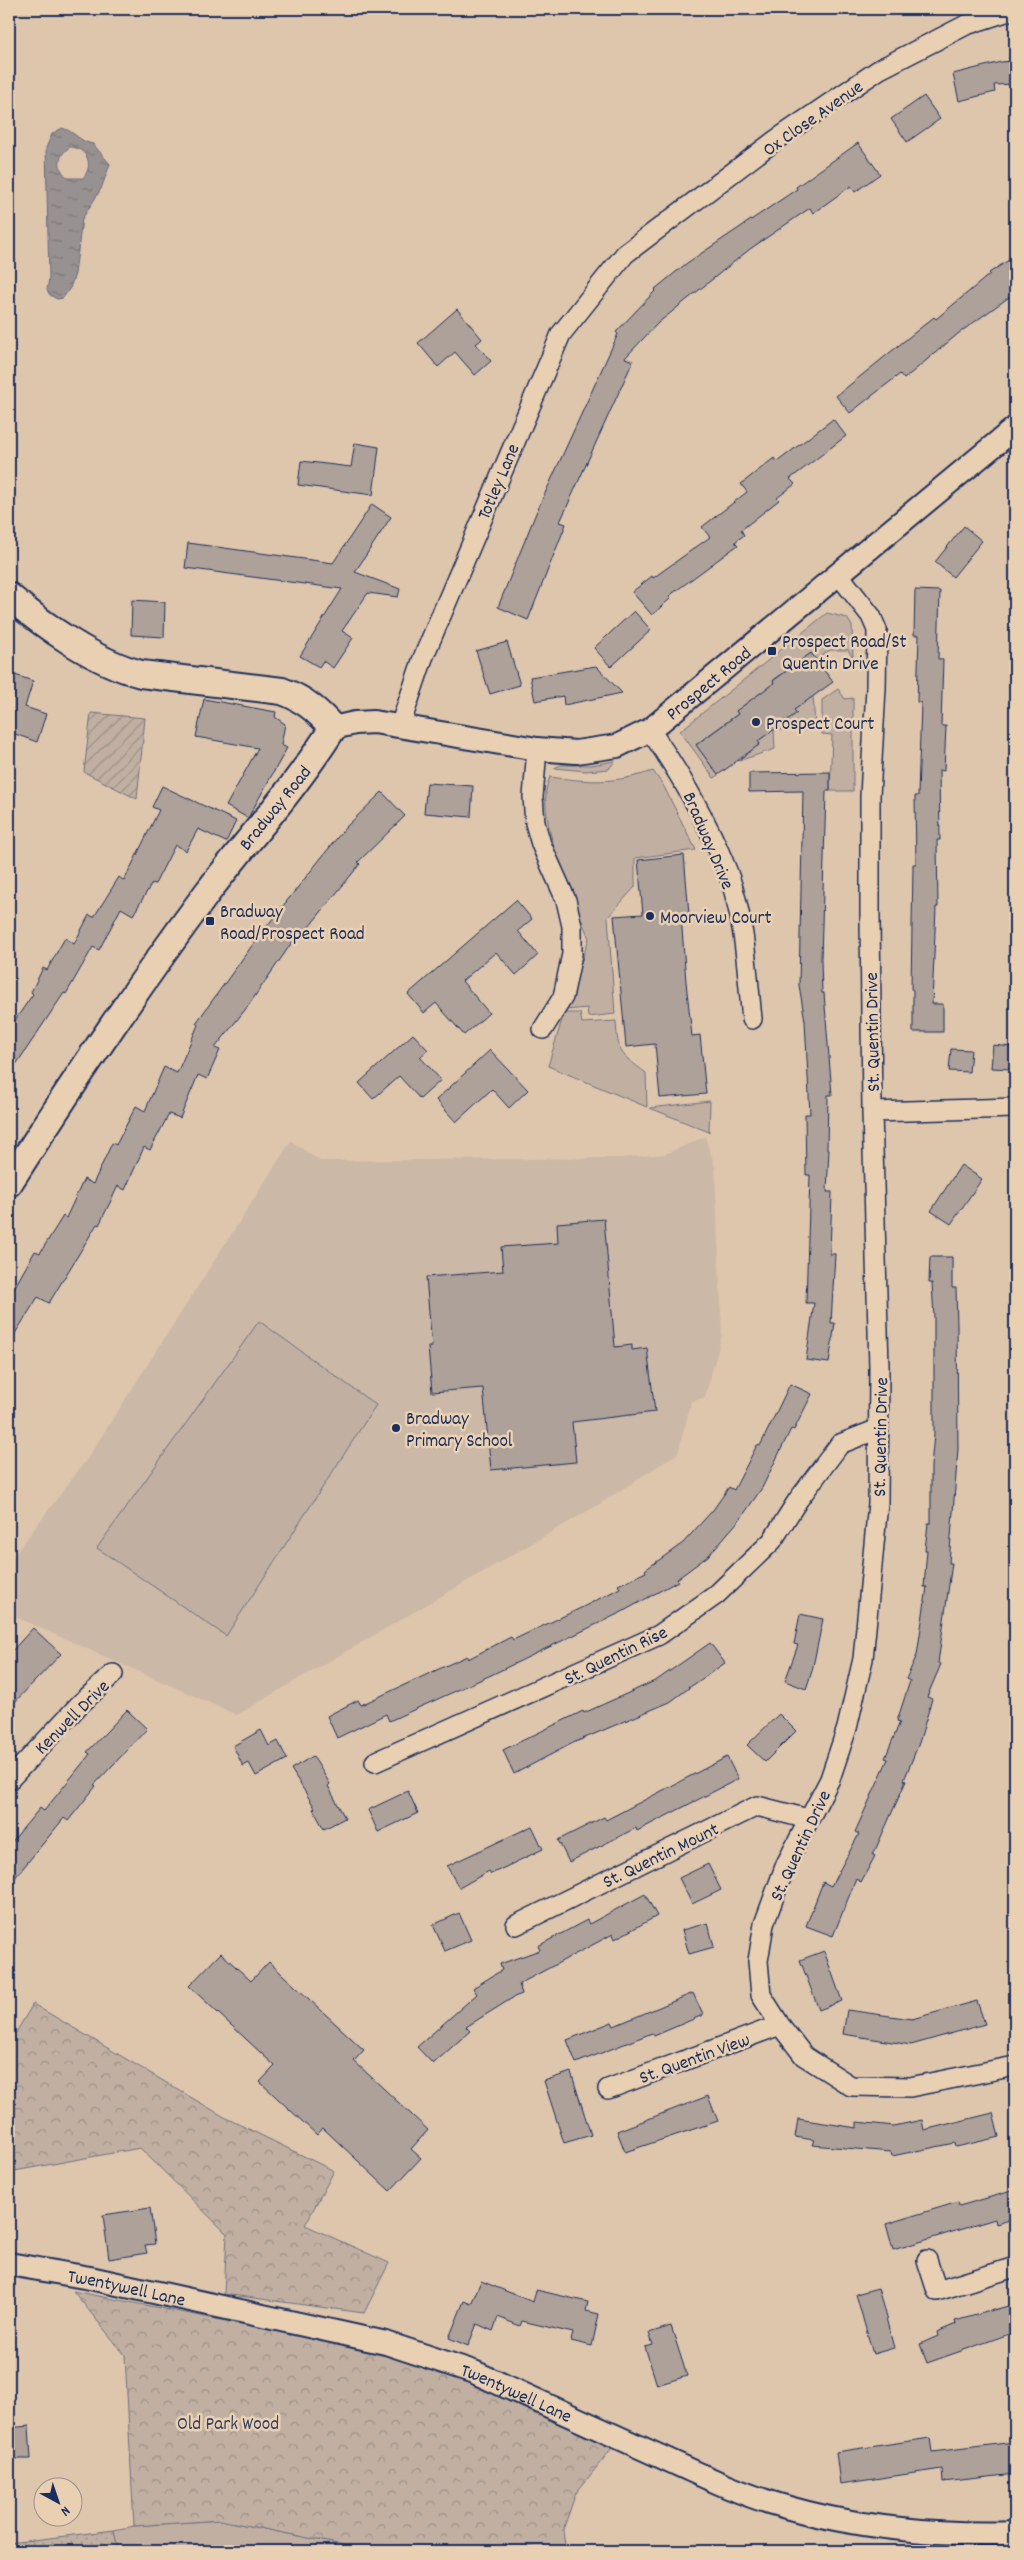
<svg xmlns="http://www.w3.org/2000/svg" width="1024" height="2560" viewBox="0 0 1024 2560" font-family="Dekko,sans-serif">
<defs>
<pattern id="forest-crowns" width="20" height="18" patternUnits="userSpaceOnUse" patternTransform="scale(1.25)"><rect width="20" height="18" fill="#c1b0a2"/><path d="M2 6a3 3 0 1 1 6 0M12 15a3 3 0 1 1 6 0" fill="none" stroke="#9c9087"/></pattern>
<pattern id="park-dots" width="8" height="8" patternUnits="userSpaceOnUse" patternTransform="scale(1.25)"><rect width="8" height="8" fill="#c1b0a2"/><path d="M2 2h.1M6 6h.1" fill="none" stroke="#9c9087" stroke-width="1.8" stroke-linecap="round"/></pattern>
<pattern id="garden-furrows" width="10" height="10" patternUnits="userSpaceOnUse" patternTransform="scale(1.25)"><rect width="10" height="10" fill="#c1b0a2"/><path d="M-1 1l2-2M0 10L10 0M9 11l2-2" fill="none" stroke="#9c9087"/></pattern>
<pattern id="water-ripples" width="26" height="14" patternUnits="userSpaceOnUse" patternTransform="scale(1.25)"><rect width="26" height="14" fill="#989191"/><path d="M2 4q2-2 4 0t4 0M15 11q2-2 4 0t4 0" fill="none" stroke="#7b777a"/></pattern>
</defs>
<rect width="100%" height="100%" fill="#dec6ad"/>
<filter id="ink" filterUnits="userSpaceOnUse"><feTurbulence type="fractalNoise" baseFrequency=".02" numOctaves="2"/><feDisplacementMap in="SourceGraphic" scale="10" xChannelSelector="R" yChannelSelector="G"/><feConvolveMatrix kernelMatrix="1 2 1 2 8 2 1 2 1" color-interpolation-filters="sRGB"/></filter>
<g filter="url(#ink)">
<!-- built -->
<path fill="#ccb8a6" d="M 705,1137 L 715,1166 L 722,1335 L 705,1397 L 691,1402 L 678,1453 L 598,1505 L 237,1715 L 9,1614 L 9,1565 L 13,1557 L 87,1459 L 291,1141 L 320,1161 L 620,1158 L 665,1154 Z"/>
<!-- grass -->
<path fill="#c1b0a2" stroke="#6e7080" d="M 827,613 L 847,618 L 852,626 L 853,658 L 848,650 L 830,650 L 816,660 L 811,653 L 773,680 L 774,683 L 736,711 L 738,714 L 696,744 L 718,775 L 714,778 L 680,731 Z
M 838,689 L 845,699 L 853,698 L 853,791 L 830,791 L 832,735 L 822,734 L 822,700 Z
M 813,696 L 815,725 L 812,730 L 774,730 L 775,749 L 738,761 L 760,744 L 758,741 L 796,713 L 794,710 Z
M 615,761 L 609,769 L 586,771 L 554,768 L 561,765 L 591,765 Z
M 653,771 L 663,785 L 696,850 L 635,858 L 635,887 L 608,917 L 615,1014 L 588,1017 L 587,1008 L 566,1010 L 589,938 C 574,903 532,811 550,777 C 590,782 613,784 653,771 Z
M 564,1013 L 580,1013 L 582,1023 L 616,1021 C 618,1055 620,1053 646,1073 L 647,1107 L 548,1066 Z
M 710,1101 L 709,1132 L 650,1108 Z
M 259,1321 L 376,1405 L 226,1636 L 97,1548 Z
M 220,2520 L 372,2551 L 118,2551 L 114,2530 L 134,2526 Z"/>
<!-- forest -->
<path fill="url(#forest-crowns)" stroke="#6e7080" d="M 33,2004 L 226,2118 L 334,2171 L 305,2225 L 389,2263 L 364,2313 L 224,2294 L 227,2234 L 140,2148 L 9,2172 L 9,2044 Z
M 73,2291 L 282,2332 L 387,2356 L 457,2378 L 612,2448 L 576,2493 L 563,2530 L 566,2551 L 372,2551 L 220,2520 L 134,2526 L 125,2355 Z"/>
<!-- park -->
<path fill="url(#park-dots)" stroke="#6e7080" d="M 114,2530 L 118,2551 L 9,2551 L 9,2543 Z"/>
<!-- garden -->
<path fill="url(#garden-furrows)" stroke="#6e7080" d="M 91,713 L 145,718 L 137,799 L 84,772 Z"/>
<!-- water -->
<path fill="url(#water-ripples)" stroke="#666a7d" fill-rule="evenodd" d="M 62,128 C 74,131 80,142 93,144 L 110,164 L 101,189 L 82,219 L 75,274 L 70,288 L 63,298 L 57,299 L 50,295 L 47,290 L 49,278 L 46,148 L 52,134 ZM 70,147 C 88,148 94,166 83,178 L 69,178 C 56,170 57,155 70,147 Z"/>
<!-- building -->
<path fill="#aea19a" stroke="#1b2f5e" d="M 1015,61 L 1015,84 L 994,85 L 995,92 L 959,101 L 953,74 L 1001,62 Z
M 924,96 L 940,119 L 907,142 L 891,119 Z
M 858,143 L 880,174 L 855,192 L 851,186 L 813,213 L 810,208 L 750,249 L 658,323 L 625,358 L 633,361 L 560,522 L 566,524 L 528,620 L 498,607 L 536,513 L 618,334 L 616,332 L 656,290 L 655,289 L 687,263 L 797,189 L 796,187 Z
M 1015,256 L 1015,293 L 959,333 L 904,379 L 900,374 L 850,413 L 836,396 L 934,317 L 936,319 L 990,274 L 989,273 Z
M 457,309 L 482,339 L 476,344 L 491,361 L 475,375 L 455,352 L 438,367 L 418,343 Z
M 833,419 L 846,436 L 790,479 L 795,484 L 777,498 L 779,500 L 741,530 L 744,535 L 735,542 L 738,545 L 669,596 L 671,598 L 652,615 L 632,592 L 652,576 L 653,578 L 710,537 L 702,527 L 747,492 L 741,484 L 774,458 L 777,462 Z
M 355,443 L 379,447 L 373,495 L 298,485 L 301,461 L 351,467 Z
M 372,504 L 391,517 L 355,572 L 400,589 L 398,597 L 368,593 L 342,631 L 353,638 L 333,668 L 323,661 L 319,667 L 300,656 L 342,589 L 185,568 L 188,543 L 333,563 Z
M 964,526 L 982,541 L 953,577 L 935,562 Z
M 915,590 L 940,591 L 938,659 L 943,659 L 941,726 L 946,726 L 944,771 L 939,770 L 940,840 L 937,840 L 938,907 L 936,907 L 932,1004 L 943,1004 L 943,1032 L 913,1032 L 913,990 L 911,989 L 913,864 L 916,864 L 915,796 L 918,796 L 921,703 L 917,702 L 919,635 L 914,635 Z
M 132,600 L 165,602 L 164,637 L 131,635 Z
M 634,611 L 651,630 L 611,667 L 594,648 Z
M 507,642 L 520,685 L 490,694 L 476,651 Z
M 811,653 L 833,682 L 794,710 L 797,713 L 758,741 L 760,744 L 718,775 L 696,745 L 738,714 L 736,711 L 774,683 L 773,681 Z
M 596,666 L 622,693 L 564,705 L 563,696 L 535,701 L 530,677 Z
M 9,673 L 33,681 L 25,707 L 46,714 L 37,742 L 15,734 L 12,744 L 9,743 Z
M 204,699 L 276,712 L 275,717 L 285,724 L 281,745 L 287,748 L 248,818 L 226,806 L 258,748 L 196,737 Z
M 830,772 L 830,791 L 826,791 L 821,959 L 822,993 L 824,993 L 832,1095 L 828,1095 L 827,1149 L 829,1149 L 827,1192 L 832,1192 L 830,1254 L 835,1254 L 831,1323 L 835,1323 L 829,1363 L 806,1360 L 814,1303 L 806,1303 L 810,1175 L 806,1175 L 805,1114 L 810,1114 L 805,1021 L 799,985 L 803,791 L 749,792 L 749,773 Z
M 427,783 L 473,786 L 471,817 L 424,813 Z
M 162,786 L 236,821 L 226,842 L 198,829 L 186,851 L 175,845 L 155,884 L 152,883 L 133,915 L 121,908 L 99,950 L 93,947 L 66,994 L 64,993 L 9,1075 L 9,1029 L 33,994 L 31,992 L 43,968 L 47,970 L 65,938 L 74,944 L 89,915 L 94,917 L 119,877 L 124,881 L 159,810 L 152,807 Z
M 382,792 L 405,816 L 358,862 L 360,864 L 296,943 L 293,941 L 248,1006 L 215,1048 L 220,1050 L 207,1079 L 198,1075 L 180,1118 L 169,1114 L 150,1150 L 144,1147 L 125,1190 L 118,1186 L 99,1225 L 97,1224 L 49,1303 L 38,1297 L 9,1343 L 9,1297 L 35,1251 L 40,1253 L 63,1216 L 66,1218 L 84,1179 L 93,1184 L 112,1143 L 116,1145 L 136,1106 L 145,1111 L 164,1067 L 177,1073 L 198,1025 L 196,1023 L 259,936 L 345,828 Z
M 684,855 L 689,914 L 681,915 L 686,982 L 692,1036 L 700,1035 L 706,1094 L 660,1098 L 655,1044 L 626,1047 L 614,916 L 643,914 L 638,860 Z
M 516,900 L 532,919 L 518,931 L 538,955 L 516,975 L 496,952 L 462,981 L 489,1013 L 464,1035 L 436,1003 L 424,1013 L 408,994 Z
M 413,1034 L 428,1050 L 420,1057 L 441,1080 L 420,1099 L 399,1076 L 373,1099 L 359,1083 Z
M 993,1045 L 1013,1047 L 1011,1069 L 991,1068 Z
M 951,1049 L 971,1050 L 969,1072 L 949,1071 Z
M 490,1050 L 528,1090 L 509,1108 L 492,1089 L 456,1122 L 436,1100 Z
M 961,1165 L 982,1179 L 951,1224 L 931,1211 Z
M 604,1219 L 615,1347 L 632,1345 L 632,1350 L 647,1348 L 655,1412 L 572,1422 L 576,1462 L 491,1470 L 483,1388 L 432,1392 L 428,1347 L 432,1347 L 426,1277 L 503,1271 L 501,1247 L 558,1243 L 557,1223 Z
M 930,1257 L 952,1257 L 952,1288 L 956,1288 L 957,1326 L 958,1449 L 949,1563 L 952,1563 L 938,1663 L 941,1664 L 927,1697 L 932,1699 L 919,1743 L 904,1780 L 906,1781 L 873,1855 L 875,1856 L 861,1882 L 856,1879 L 833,1936 L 806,1926 L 823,1882 L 831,1886 L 859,1834 L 855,1832 L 888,1759 L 885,1758 L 900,1722 L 897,1721 L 910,1681 L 906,1679 L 917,1655 L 927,1587 L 924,1587 L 927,1550 L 925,1550 L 928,1523 L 931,1523 L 931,1466 L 934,1435 L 934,1318 L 932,1283 L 929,1283 Z
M 790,1384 L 812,1394 L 794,1430 L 791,1429 L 762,1488 L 741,1518 L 708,1556 L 677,1579 L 678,1581 L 622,1612 L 491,1675 L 389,1721 L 386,1714 L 337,1738 L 327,1716 L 358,1700 L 361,1705 L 467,1656 L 468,1659 L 511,1637 L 513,1640 L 585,1606 L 620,1588 L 618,1585 L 646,1572 L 645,1570 L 683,1543 L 713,1510 L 729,1487 L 734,1490 L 757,1445 L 760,1446 Z
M 800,1614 L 823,1619 L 812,1671 L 806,1689 L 785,1681 L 798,1645 L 794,1644 Z
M 33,1628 L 61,1654 L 9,1708 L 9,1654 Z
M 710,1643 L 725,1663 L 690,1687 L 688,1686 L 689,1688 L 670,1702 L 573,1743 L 514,1774 L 503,1750 L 583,1711 L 584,1713 L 657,1680 Z
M 127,1710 L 147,1729 L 94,1785 L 96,1786 L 68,1821 L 64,1818 L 9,1885 L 9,1845 L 40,1808 L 44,1811 L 90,1754 L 87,1752 Z
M 779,1714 L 796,1731 L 765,1762 L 747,1745 Z
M 261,1730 L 269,1746 L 278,1741 L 287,1759 L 256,1776 L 249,1763 L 243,1766 L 233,1746 Z
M 313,1756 L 330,1784 L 328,1786 L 345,1818 L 324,1829 L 313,1809 L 315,1808 L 291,1769 Z
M 727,1757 L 738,1779 L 637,1831 L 636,1828 L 569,1862 L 558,1840 L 604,1817 L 606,1820 Z
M 408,1791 L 418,1813 L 378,1832 L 368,1810 Z
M 532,1826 L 543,1849 L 491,1874 L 489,1871 L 459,1888 L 447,1866 Z
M 708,1864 L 721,1890 L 692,1904 L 679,1878 Z
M 645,1894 L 657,1916 L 615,1939 L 613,1934 L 519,1984 L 522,1994 L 514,1997 L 466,2027 L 470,2031 L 433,2064 L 417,2047 L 477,1994 L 473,1988 L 502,1970 L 500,1964 L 540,1950 L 538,1946 L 587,1920 L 589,1924 Z
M 459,1913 L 471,1940 L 445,1951 L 433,1925 Z
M 708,1923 L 714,1947 L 689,1954 L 682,1930 Z
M 824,1951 L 842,2001 L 819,2010 L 800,1960 Z
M 221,1953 L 251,1981 L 269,1962 L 364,2050 L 354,2061 L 428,2130 L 411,2149 L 421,2158 L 390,2191 L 323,2128 L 317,2135 L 260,2082 L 275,2066 L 189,1986 Z
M 693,1993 L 703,2015 L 654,2036 L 652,2033 L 576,2063 L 567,2040 L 612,2022 L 614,2026 Z
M 977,2001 L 985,2024 L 911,2045 L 843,2034 L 847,2010 L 912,2019 Z
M 571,2072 L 591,2135 L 564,2143 L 544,2081 Z
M 708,2096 L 718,2121 L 625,2152 L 617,2131 Z
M 993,2113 L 999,2137 L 956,2147 L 955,2143 L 892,2156 L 891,2152 L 812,2145 L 814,2140 L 795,2137 L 798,2119 L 857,2128 L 857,2122 L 894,2126 L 922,2120 L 924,2130 Z
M 1012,2191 L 1015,2203 L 1015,2218 L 996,2224 L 995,2219 L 893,2250 L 886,2224 L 958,2202 L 959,2206 Z
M 150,2208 L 155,2244 L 145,2245 L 147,2253 L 109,2259 L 103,2215 Z
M 481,2281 L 533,2302 L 536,2290 L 588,2302 L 586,2311 L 599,2314 L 592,2346 L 571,2341 L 573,2333 L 522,2321 L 520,2326 L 498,2317 L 493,2331 L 477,2324 L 468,2346 L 449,2338 L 464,2301 L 471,2304 Z
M 878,2288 L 894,2348 L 873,2354 L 856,2294 Z
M 1015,2304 L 1015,2332 L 927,2363 L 920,2344 L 938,2336 L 937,2332 L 956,2324 L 955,2321 Z
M 671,2326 L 687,2376 L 657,2385 L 645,2347 L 653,2345 L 649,2333 Z
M 29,2426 L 31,2459 L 9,2459 L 9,2428 Z
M 930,2438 L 932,2452 L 1015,2442 L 1015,2474 L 943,2482 L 942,2469 L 840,2484 L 836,2452 Z"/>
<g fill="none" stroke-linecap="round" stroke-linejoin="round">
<defs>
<path id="minor" d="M 839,575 L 871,616 L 877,630 L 876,688 L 870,796 L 870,917 L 872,1112 L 879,1367 L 878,1503 L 863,1659 L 847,1728 L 830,1779 L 786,1864 L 764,1924 L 758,1961 L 761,1995 L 780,2025 L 804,2056 L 851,2086 L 910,2087 L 1015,2066
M 400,726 L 423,658 L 561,334 L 625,254 L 777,139 L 880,69 L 966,25 L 1015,9
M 650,730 C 681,775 708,822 728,873 C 745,919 747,971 752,1019
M 537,749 L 533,797 L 535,823 L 541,844 L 566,900 L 572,926 L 572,954 L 563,997 L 543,1029
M 872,1112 L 1015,1108
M 375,1762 L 659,1635 L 716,1595 L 772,1541 L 798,1500 L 840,1444 L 878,1429
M 9,1780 L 79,1705 L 113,1674
M 516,1925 L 757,1806 L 808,1819
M 608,2089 L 780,2025
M 927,2260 L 937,2291 L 1015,2267"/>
<g id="tertiary">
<path id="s1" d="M 333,728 L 355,723 L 374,722 L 537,749 L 576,752 L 617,746 L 650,730 L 1015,428"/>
<path id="s2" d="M 9,2264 L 90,2278 L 386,2343 L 474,2372 C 535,2400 596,2427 657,2455 C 697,2473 737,2493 779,2505 C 851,2527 940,2536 1015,2533"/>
</g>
<path id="secondary" d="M 9,596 C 45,627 95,662 141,674 L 282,691 C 304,699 318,711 333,728 C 296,787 249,838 207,893 C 137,987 72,1084 9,1183"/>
</defs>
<!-- minor casing -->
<use href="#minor" stroke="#1b2f5e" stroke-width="22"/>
<!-- tertiary casing -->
<use href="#tertiary" stroke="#1b2f5e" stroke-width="26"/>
<!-- secondary casing -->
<use href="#secondary" stroke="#1b2f5e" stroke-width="30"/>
<!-- minor -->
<use href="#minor" stroke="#ead0b2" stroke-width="19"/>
<!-- tertiary -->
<use href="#tertiary" stroke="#ead0b2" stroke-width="22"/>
<!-- secondary -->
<use href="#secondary" stroke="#ead0b2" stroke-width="26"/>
</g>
</g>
<!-- markers -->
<g fill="#1b2f5e" stroke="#ead0b2" stroke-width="2">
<rect x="767" y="646" width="10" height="10" rx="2.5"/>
<circle cx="756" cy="722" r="5"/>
<circle cx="650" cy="916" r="5"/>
<rect x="205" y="916" width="10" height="10" rx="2.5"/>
<circle cx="396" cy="1428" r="5"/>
</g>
<g text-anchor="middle" stroke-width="5" stroke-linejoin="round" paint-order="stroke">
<!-- street labels -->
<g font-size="19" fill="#1b2f5e" stroke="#ead0b2">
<text transform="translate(812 117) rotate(-35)" y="7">Ox Close Avenue</text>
<text transform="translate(497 481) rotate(-67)" y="7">Totley Lane</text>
<text dy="7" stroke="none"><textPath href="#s1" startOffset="399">Prospect Road</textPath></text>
<text transform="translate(274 807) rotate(-51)" y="7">Bradway Road</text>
<text transform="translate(710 840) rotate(67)" y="7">Bradway Drive</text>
<text transform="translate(871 1032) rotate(-91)" y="7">St. Quentin Drive</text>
<text transform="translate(879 1437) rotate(-89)" y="7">St. Quentin Drive</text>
<text transform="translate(615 1654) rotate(-26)" y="7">St. Quentin Rise</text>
<text transform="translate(71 1716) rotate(-45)" y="7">Kenwell Drive</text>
<text transform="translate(799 1845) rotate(-65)" y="7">St. Quentin Drive</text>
<text transform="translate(660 1854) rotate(-26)" y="7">St. Quentin Mount</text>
<text transform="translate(694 2057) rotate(-20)" y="7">St. Quentin View</text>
<text dy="7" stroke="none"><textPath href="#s2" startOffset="120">Twentywell Lane</textPath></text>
<text dy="7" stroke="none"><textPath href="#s2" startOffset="525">Twentywell Lane</textPath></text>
</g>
<!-- poi labels -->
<g font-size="19" fill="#1b2f5e" stroke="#ead0b2" text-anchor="start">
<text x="782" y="647">Prospect Road/St<tspan x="782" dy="22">Quentin Drive</tspan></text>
<text x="766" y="729">Prospect Court</text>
<text x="220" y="917">Bradway<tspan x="220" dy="22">Road/Prospect Road</tspan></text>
<text x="660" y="923">Moorview Court</text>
<text x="406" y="1424">Bradway<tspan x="406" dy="22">Primary School</tspan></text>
</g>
<!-- park labels -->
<g font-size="19" fill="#344268" stroke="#ead0b2">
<text x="228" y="2429">Old Park Wood</text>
</g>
</g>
<!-- margin -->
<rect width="1024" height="2560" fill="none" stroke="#ead0b2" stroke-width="30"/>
<rect x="15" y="15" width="994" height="2530" fill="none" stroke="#1b2f5e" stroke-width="2" filter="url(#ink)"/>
<!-- north arrow -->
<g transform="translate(58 2502) rotate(140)"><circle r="24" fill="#ead0b2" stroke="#979090"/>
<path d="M0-4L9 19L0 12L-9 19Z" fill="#1b2f5e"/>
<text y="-8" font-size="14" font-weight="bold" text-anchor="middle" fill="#1b2f5e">N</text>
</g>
</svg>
